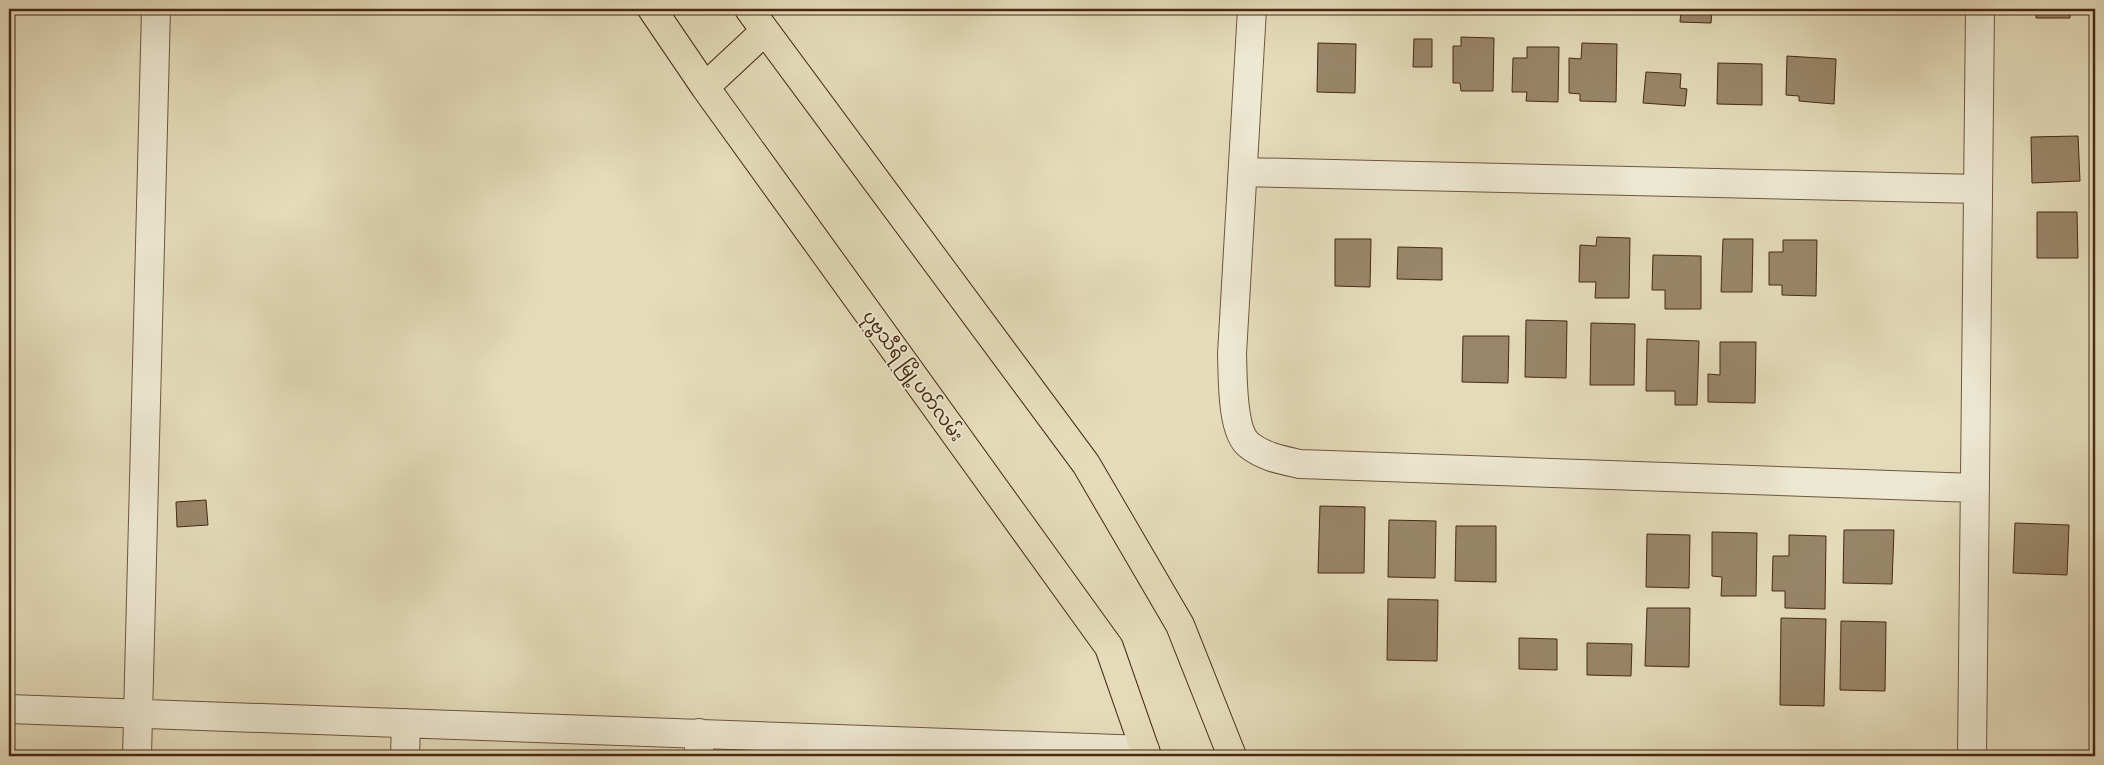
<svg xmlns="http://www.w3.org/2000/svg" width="2104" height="765" viewBox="0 0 2104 765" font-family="'IM FELL DW Pica','Noto Sans Myanmar',serif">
<rect width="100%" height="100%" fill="#e4dbba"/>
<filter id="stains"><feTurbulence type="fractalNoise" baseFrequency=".004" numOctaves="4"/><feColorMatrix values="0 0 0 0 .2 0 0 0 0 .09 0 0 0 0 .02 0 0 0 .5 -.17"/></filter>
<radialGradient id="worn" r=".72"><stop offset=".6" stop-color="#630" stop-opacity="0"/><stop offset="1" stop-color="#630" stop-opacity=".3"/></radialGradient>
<!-- building -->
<path fill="#99866a" stroke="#482914" d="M 1681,9 L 1712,9 L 1711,23 L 1680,22 Z
M 2037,9 L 2070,9 L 2070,18 L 2036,18 Z
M 1461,37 L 1494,38 L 1493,91 L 1461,91 L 1460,83 L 1453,83 L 1453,46 L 1461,46 Z
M 1414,39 L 1432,39 L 1432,67 L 1413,67 Z
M 1318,43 L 1356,44 L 1355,93 L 1317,92 Z
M 1582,43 L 1617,44 L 1616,102 L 1580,101 L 1580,94 L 1569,93 L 1569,58 L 1581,59 Z
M 1527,47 L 1559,47 L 1558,102 L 1526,101 L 1527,92 L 1512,92 L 1513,58 L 1527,58 Z
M 1787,56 L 1836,59 L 1834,104 L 1799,101 L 1799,96 L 1786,95 Z
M 1718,63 L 1762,64 L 1762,105 L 1717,104 Z
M 1646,72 L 1681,74 L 1680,88 L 1687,89 L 1685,106 L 1643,103 Z
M 2078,136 L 2080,181 L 2032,183 L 2031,137 Z
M 2037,212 L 2077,212 L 2078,258 L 2037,258 Z
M 1597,237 L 1630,238 L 1629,298 L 1595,298 L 1596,282 L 1579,282 L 1580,245 L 1596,246 Z
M 1335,239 L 1371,239 L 1370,287 L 1335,286 Z
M 1723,239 L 1753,239 L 1752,292 L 1721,292 Z
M 1783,240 L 1817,240 L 1816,296 L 1782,295 L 1782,285 L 1769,285 L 1769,252 L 1783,252 Z
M 1398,247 L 1442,248 L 1442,280 L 1397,279 Z
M 1653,255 L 1701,256 L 1701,309 L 1665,309 L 1665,290 L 1652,290 Z
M 1526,320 L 1567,321 L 1566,378 L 1525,377 Z
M 1591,323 L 1635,324 L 1634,385 L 1590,385 Z
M 1463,336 L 1509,336 L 1508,383 L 1462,382 Z
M 1647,339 L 1699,341 L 1697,405 L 1675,405 L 1675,391 L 1646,391 Z
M 1720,342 L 1756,342 L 1755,403 L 1708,402 L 1708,374 L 1720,375 Z
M 206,500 L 208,525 L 177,527 L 176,502 Z
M 1320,506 L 1365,507 L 1364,573 L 1318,573 Z
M 1389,520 L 1436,521 L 1435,578 L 1388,577 Z
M 2015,523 L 2069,525 L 2067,575 L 2013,573 Z
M 1456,526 L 1496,526 L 1496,582 L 1455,581 Z
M 1844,530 L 1894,530 L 1892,584 L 1843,583 Z
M 1712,532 L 1757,533 L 1756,596 L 1721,596 L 1722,577 L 1712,576 Z
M 1647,534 L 1690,535 L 1689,588 L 1646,587 Z
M 1789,535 L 1826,536 L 1825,609 L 1785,608 L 1785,591 L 1772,591 L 1773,556 L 1789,556 Z
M 1388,599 L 1438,600 L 1437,661 L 1387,660 Z
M 1647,608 L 1690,608 L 1689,667 L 1645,666 Z
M 1781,618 L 1826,619 L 1824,706 L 1780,705 Z
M 1841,621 L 1886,622 L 1885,691 L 1840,690 Z
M 1519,638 L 1557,639 L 1557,670 L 1519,669 Z
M 1587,643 L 1632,644 L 1631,676 L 1587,675 Z"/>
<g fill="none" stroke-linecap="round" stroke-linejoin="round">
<defs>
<path id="street" d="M 1252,9 L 1232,354 C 1233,375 1231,431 1249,445 C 1264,457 1282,460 1300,464 L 1975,488
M 1243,172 L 1978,189
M 9,709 L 1145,750
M 137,756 L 156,9
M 405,756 L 406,723
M 699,756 L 699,733
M 1972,756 L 1980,9"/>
<path id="primary" d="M 652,9 L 705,87 L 1109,647 L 1147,756
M 749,9 L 1086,464 L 1180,625 L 1232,756
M 705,87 L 765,31"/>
</defs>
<!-- street casing -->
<use href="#street" stroke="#6f563e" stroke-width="30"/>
<!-- primary casing -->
<use href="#primary" stroke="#482914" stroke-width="30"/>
<!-- street -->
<use href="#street" stroke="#ede8d2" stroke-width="28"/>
<!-- primary -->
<use href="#primary" stroke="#e4dbba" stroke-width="28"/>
</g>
<g text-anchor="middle" stroke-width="4" stroke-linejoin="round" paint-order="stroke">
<!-- street labels -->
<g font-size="18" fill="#482914" stroke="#ede8d2">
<text transform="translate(913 376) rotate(54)" y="6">ပုဗ္ဗသီရိ မြို့ပတ်လမ်း</text>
</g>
</g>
<!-- margin -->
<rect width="2104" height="765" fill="none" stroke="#e4dbba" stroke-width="30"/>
<rect x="10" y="10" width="2084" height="745" fill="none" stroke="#482914" stroke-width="2.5"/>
<rect x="15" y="15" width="2074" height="735" fill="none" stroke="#482914"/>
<rect width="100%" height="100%" filter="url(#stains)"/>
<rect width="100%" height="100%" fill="url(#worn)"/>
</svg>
